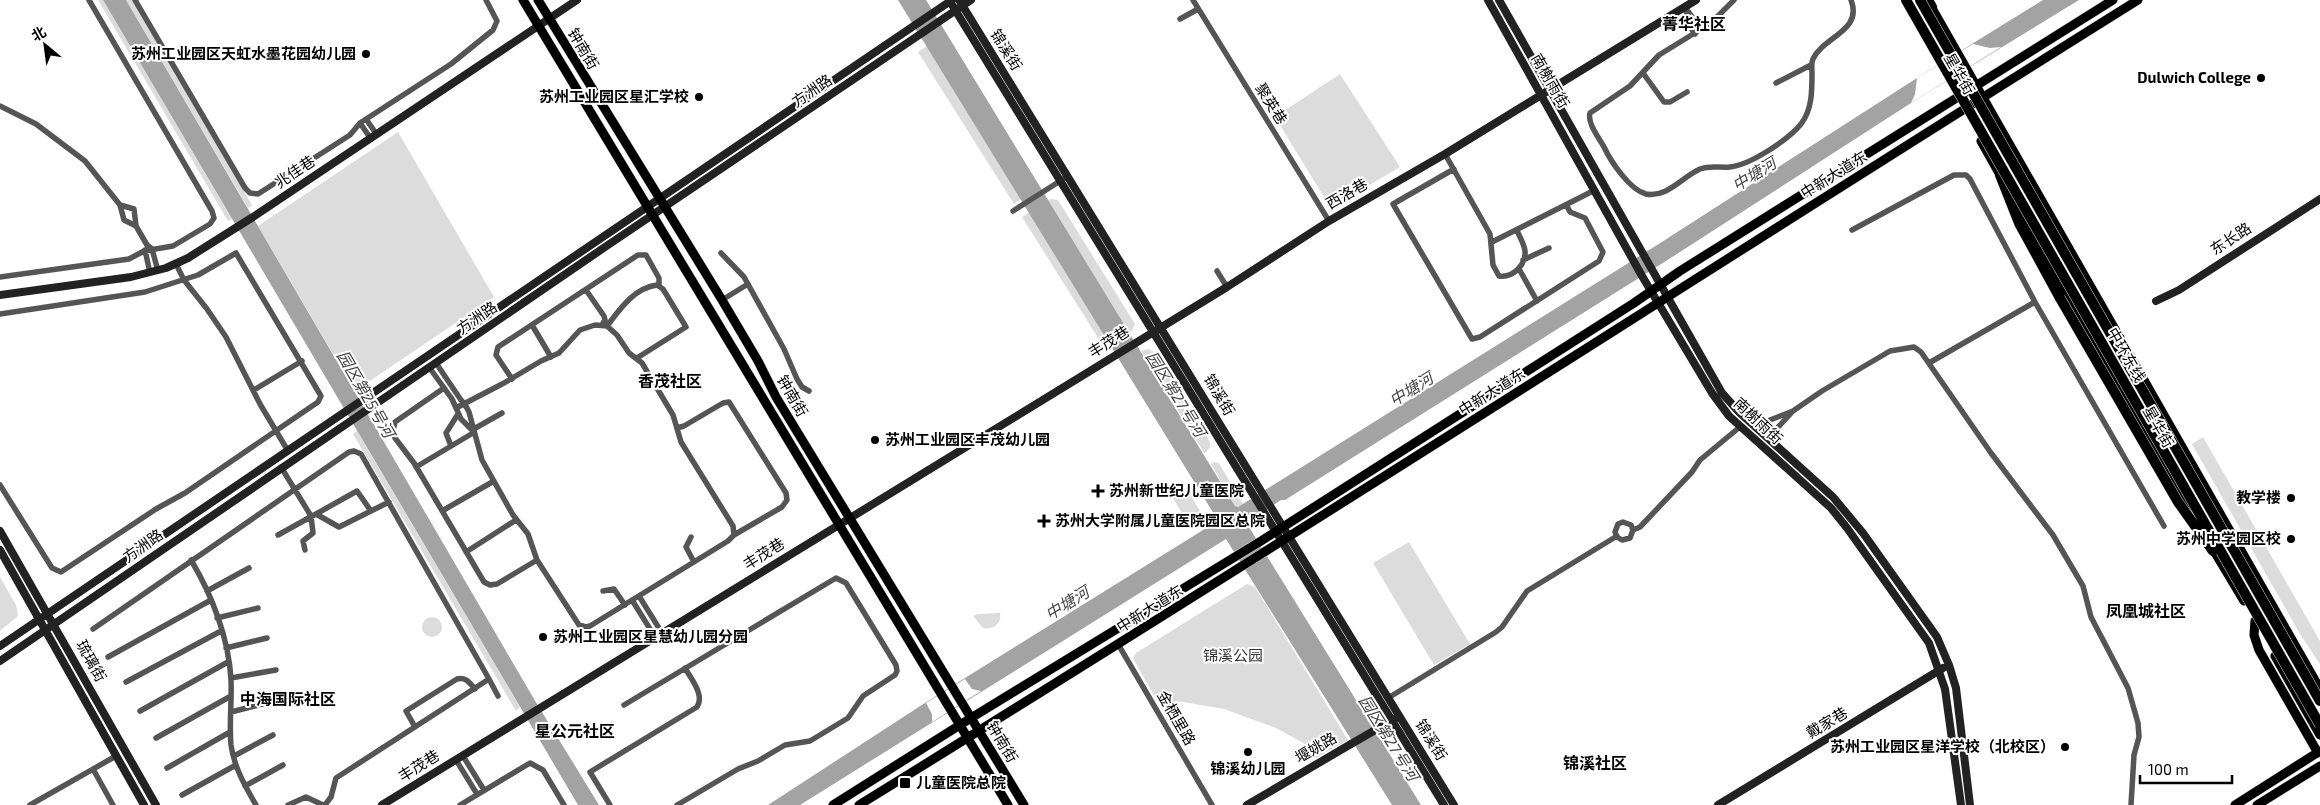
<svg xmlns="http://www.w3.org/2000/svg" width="2320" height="805" viewBox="0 0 2320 805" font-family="'Exo 2','Noto Sans SC',sans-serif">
<rect width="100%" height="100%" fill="#fff"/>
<!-- green -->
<path fill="#dcdcdc" d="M 98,0 L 103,0 L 232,219 L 228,221 Z
M 126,0 L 132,0 L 252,205 L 248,208 Z
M 927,46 L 1021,199 L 1014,204 L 918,52 Z
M 1340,74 L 1400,167 L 1337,204 L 1330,203 L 1324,197 L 1275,117 Z
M 398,132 L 494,297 L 355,391 L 258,226 Z
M 1051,199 L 1058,200 L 1135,324 L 1130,334 L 1048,200 Z
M 1030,212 L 1111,345 L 1105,349 L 1022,217 Z
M 1149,349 L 1155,353 L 1210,442 L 1210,447 L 1205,454 L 1141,351 Z
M 357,431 L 520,707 L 516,711 L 353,434 Z
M 2203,437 L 2320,641 L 2320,664 L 2300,634 L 2192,444 Z
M 1214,462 L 1219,463 L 1243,504 L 1238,507 L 1235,506 L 1211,464 Z
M 1187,489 L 1201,513 L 1187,522 L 1173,498 Z
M 1409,542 L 1470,644 L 1434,665 L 1373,563 Z
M 0,577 L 16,605 L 18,616 L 0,631 Z
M 1247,584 L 1255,587 L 1348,740 L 1314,759 L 1305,744 L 1276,728 L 1224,709 L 1177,701 L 1174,702 L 1169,698 L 1156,699 L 1133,658 L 1136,653 Z
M 1000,613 C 1002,624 993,630 983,628 L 973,616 L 978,614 Z
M422 627a10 10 0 1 1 20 0a10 10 0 1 1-20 0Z"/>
<!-- water -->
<path fill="#a3a3a3" d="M 103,0 L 126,0 L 534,699 L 599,805 L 578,805 Z
M 898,0 L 926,0 L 1235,506 L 1238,507 L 1654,247 L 1917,78 L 2043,0 L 2079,0 L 1911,103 L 1666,261 L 1285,500 L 1281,500 L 1248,521 L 1249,527 L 1421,805 L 1392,805 L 1226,539 L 800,805 L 768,805 L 928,701 L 1216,522 L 1217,519 Z"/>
<!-- pier -->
<path fill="#fff" d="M 1973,44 L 1990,48 L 2001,47 L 1911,103 L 1915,94 L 1917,78 Z
M 965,679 L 972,689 L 981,691 L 932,722 L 932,714 L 926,703 Z"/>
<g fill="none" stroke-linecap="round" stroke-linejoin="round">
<defs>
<path id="primary" d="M 523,0 L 1008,805
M 538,0 L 722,300 L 758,361 L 776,397 L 1024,805
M 1929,3 L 2320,689
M 1981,141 L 2003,180
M 2013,198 L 2195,519
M 2211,546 L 2244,601
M 2255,621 L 2254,635 L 2259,650 L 2318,753
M 2275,656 L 2320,735
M 833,805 L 971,718 L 1261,541 L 1634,303 L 1680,271 L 2113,0
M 859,805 C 1288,541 1711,267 2138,0
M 2235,805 L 2320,751
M 2257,805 L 2320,766"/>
<path id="highway" d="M 1928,0 L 1932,7
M 2000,175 L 2019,223 L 2060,298"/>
</defs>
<!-- primary casing -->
<use href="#primary" stroke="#dbdbdb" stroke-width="10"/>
<!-- highway casing -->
<use href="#highway" stroke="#dbdbdb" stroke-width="11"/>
<!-- street -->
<path stroke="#555" stroke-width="5.5" d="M 135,0 L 245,188 L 250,193 L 258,194 L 350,135 L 360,123 L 451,64 L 493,30 L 497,21 L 486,0
M 1193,0 L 1329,221
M 1734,0 L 1711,23 L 1659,55 L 1630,86 L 1590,113 C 1587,123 1599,138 1604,147 C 1611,162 1630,190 1646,194 C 1667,198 1682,177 1700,169 C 1711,165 1719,168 1730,167 C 1750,165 1788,140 1801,124 C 1812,110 1812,91 1812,74 C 1812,69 1811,63 1813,59 C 1824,36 1863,31 1851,0
M 1685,7 L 1689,25 L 1695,34
M 1685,7 L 1701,29
M 1180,19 L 1198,9
M 1643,73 L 1664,102 L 1670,102 L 1687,92
M 1776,83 L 1811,65
M 0,106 L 36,124 L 85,161 L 120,205 L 124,220 L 136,226
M 366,119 L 377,135
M 360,123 L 371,139
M 1445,154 L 1490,234 L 1493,265 L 1499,276 C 1513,278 1526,265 1525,251 C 1524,244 1520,237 1517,231
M 1454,169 L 1393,204 L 1472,339 L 1480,337 L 1599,261 L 1603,252 L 1585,218 L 1570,212 L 1567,206
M 120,205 L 134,209 L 136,226 L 147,245 L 152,249 L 158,271
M 1013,211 L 1068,176
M 1852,230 L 1954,175 L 1966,175 L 1970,179 L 2035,302 L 2164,526
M 1492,242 L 1595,190
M 145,250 L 150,273
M 721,253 L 744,277 L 784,349 L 797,379 L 802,387 L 809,391
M 1523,260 L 1549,248
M 176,264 L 184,280 L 207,309 L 226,337 L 260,404 L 288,451
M 1519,269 L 1537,301
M 1217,271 L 1227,287
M 0,277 L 129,259 L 144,251 L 173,246 L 210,224 L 214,218 L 212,211 L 89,0
M 586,290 L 604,316 L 605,320 L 602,325
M 722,300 L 748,284
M 0,314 L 145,292 L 198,275 L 236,253 L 321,396 L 318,402 L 185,493 L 156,509 L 61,572 L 52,568 L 0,485
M 532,325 L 551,357
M 607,326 C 620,309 634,288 657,285 L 663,289 L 686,327 L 637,358
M 436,363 L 461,400 C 465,404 467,408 469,412 L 482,460 L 513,515 L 528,534 L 537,560 L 579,625 L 586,627 L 590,626 L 728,541 L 734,535 L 733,526 L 681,442 L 673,415 L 642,363 L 629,353 L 617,335 L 607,326 L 595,325 L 580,330 L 559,353 L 541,361 L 504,383 L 456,408
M 1929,363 L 2035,302
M 429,367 L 452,399 L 461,419 L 472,430
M 512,379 L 496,355 L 498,347 L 638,255 L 646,255 L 659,278 L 659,285
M 444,388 L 395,422 L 393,431 L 395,438 L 414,463 L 484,582 L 490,585 L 497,584 L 537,560
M 254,390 L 302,361
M 677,428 L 684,426 L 723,403 L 729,402 L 786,493 L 787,500 L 782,507 L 734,535
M 472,430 L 502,413
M 1758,430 L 1770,420 L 1793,411 L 1822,391 L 1890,351 L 1914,347 L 1921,352 L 1991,453 L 2053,535 L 2083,586 L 2091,617 L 2128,688 L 2138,723 L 2139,737 L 2134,755 L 2131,805
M 1768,438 L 1793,411
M 451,446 L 446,433 L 458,414
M 281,467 L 311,516 L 313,533 L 303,541 L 305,550
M 416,467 L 473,433
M 371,511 L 357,491 L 316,514 L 339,527 L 389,502
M 442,511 L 494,481
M 1633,530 L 1631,525 L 1623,522 L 1618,524 L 1615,532 L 1617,537 L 1622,540 L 1630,538 L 1633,530 L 1640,527 L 1692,472 L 1700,460 L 1741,426
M 278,535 L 314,515
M 691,537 L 686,547 L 694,562
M 466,552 L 516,520
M 191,560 C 212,595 229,639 231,680 C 232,701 229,723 231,745 C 234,767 245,786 256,805
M 207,591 L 249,568
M 603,591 L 614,589 L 625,605
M 639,596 L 662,633
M 632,600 L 655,637
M 217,618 L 258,608
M 93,629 L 349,452 L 354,451 L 361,454 L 489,679 L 336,778 L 331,797 L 325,805
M 1118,644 L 1212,805
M 226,648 L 267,638
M 108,657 L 211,600
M 231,678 L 276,670
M 489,679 L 498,696
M 126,682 L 221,631
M 1388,698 L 1496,632 L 1502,627 L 1527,591 L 1617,536
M 624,705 L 836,578 L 846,583 L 896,665 L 897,671 L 895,675 L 863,696 L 848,718 L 810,741 L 785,745 L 758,761 L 738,769 L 677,805
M 140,711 L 228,662
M 231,712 L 278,700
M 415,727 L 406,711 L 457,679 C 466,677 469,682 475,689
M 156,738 L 231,696
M 234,756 L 273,735
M 463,756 L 484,790
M 456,760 L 477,794
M 167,768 L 230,732
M 93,769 L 113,805
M 245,786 L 283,765
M 182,795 L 236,765
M 30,805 L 116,756
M 288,805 L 306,797 L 323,805
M 460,805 L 530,763 L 543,770 L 564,805
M 610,805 L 590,772 L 697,707 C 705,695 691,679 685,668"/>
<!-- secondary -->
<path stroke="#222" stroke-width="8" d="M 949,0 L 1444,805
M 959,0 L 1454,805
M 1488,0 L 1642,276 L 1712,393 L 1729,416 L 1831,508 L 1847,528 L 1929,643 L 1945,689 L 1961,805
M 1499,0 L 1722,393 L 1739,412 L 1833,497 L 1863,533 L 1937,637 L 1949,665 L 1956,688 L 1970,805
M 0,295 L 131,277 L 166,268 L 188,258 L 253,217 L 577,0
M 2156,301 L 2179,290 L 2320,199
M 0,531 L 156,805
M 0,550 L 144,805
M 0,646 L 952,0
M 0,661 L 605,247 L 971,0
M 1377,729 L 1396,718
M 382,805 L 1227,287 L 1329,221 L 1445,154 L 1696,0
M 1247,805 L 1351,744
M 1718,805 L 1943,668"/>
<!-- primary -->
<use href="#primary" stroke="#000" stroke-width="9"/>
<!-- highway -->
<use href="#highway" stroke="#000" stroke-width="10"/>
<defs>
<path id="highway-bridge" d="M 1906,0 L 2320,725
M 1920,0 L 2320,701
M 2060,298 L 2178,502 L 2213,551"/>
</defs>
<!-- highway-bridge casing -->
<use href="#highway-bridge" stroke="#dbdbdb" stroke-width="11" stroke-linecap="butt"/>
<!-- secondary-bridge -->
<path stroke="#222" stroke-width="8" d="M 1351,744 L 1377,729"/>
<!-- highway-bridge -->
<use href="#highway-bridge" stroke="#000" stroke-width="10"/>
</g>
<!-- markers -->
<g fill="#000" stroke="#fff" stroke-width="2">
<circle cx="366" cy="54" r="5"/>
<circle cx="2261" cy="78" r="5"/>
<circle cx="699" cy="97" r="5"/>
<circle cx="875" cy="440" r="5"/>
<path d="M1095.5 483.5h5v5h5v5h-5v5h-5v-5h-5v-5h5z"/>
<circle cx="2291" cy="498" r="5"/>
<path d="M1041.5 513.5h5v5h5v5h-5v5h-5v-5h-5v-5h5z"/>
<circle cx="2291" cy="539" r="5"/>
<circle cx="543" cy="637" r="5"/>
<circle cx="2065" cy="747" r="5"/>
<circle cx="1248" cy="752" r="5"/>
<rect x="899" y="777" width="12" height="12" rx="2.5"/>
</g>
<g text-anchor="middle" stroke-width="4" stroke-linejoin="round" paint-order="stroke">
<!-- street labels -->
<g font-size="15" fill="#000" stroke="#fff">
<text transform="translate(583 49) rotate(59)" y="5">钟南街</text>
<text transform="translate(1006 50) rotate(58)" y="5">锦溪街</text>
<text transform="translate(1959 74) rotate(60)" y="5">星华街</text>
<text transform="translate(1550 81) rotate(60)" y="5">南榭雨街</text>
<text transform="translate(812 91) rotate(-34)" y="5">方洲路</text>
<text transform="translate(1271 104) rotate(58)" y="5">聚英巷</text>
<text transform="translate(295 172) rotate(-34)" y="5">兆佳巷</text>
<text transform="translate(1834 175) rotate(-32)" y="5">中新大道东</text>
<text transform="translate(1347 194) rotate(-30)" y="5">西洛巷</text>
<text transform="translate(2231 239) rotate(-33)" y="5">东长路</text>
<text transform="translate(477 318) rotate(-34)" y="5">方洲路</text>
<text transform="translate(1109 342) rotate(-32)" y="5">丰茂巷</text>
<text transform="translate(2126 355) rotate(60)" y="5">中环东线</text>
<text transform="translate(1492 392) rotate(-32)" y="5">中新大道东</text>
<text transform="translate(1219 395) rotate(59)" y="5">锦溪街</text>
<text transform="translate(792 396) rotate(60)" y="5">钟南街</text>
<text transform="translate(1758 421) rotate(43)" y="5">南榭雨街</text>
<text transform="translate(2158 427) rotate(60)" y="5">星华街</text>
<text transform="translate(143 546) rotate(-35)" y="5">方洲路</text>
<text transform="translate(764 554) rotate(-32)" y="5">丰茂巷</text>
<text transform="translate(1150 609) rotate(-32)" y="5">中新大道东</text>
<text transform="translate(91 661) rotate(61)" y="5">琉璃街</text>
<text transform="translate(1176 718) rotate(60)" y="5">金栖里路</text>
<text transform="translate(1827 723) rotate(-31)" y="5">戴家巷</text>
<text transform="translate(1431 740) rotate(58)" y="5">锦溪街</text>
<text transform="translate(1002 742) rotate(59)" y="5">钟南街</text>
<text transform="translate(1316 748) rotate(-30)" y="5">堰姚路</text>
<text transform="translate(419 766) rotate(-32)" y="5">丰茂巷</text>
</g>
<!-- poi labels -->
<g font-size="15" font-weight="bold" fill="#000" stroke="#fff" text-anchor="end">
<text x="356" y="59">苏州工业园区天虹水墨花园幼儿园</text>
<text x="2251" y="83">Dulwich College</text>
<text x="689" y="102">苏州工业园区星汇学校</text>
<text x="885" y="445" text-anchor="start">苏州工业园区丰茂幼儿园</text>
<text x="1109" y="496" text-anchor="start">苏州新世纪儿童医院</text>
<text x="2281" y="503">教学楼</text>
<text x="1055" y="526" text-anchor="start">苏州大学附属儿童医院园区总院</text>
<text x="2281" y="544">苏州中学园区校</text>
<text x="553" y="642" text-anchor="start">苏州工业园区星慧幼儿园分园</text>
<text x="2055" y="752">苏州工业园区星洋学校（北校区）</text>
<text x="1248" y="774" text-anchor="middle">锦溪幼儿园</text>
<text x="916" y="788" text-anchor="start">儿童医院总院</text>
</g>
<!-- park labels -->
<g font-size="15" fill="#333" stroke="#fff">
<text x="1233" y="661">锦溪公园</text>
</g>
<!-- neighbourhood labels -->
<g font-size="16" font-weight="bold" fill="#000" stroke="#fff">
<text x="1694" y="30">菁华社区</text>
<text x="670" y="387">香茂社区</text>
<text x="2146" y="617">凤凰城社区</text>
<text x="288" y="705">中海国际社区</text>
<text x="575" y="737">星公元社区</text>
<text x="1595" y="769">锦溪社区</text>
</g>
<!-- water labels -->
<g font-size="16" font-style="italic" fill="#444" stroke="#fff">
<text transform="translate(1754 174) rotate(-32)" y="6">中塘河</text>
<text transform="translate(1411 389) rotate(-32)" y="6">中塘河</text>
<text transform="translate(366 394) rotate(60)" y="6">园区第25号河</text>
<text transform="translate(1176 394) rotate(58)" y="6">园区第27号河</text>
<text transform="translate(1067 603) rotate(-32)" y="6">中塘河</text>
<text transform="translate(1389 738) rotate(58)" y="6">园区第27号河</text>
</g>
</g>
<!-- north arrow -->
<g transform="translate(45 45) rotate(331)" stroke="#ffffff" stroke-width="4" paint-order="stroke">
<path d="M0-4L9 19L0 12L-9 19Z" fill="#000000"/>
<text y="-8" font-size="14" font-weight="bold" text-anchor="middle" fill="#000000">北</text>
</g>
<!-- scale -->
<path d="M2140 775v8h92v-8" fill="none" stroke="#000000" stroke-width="2.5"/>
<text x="2148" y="775" font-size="15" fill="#000000" stroke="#ffffff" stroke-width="4" paint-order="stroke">100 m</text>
</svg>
